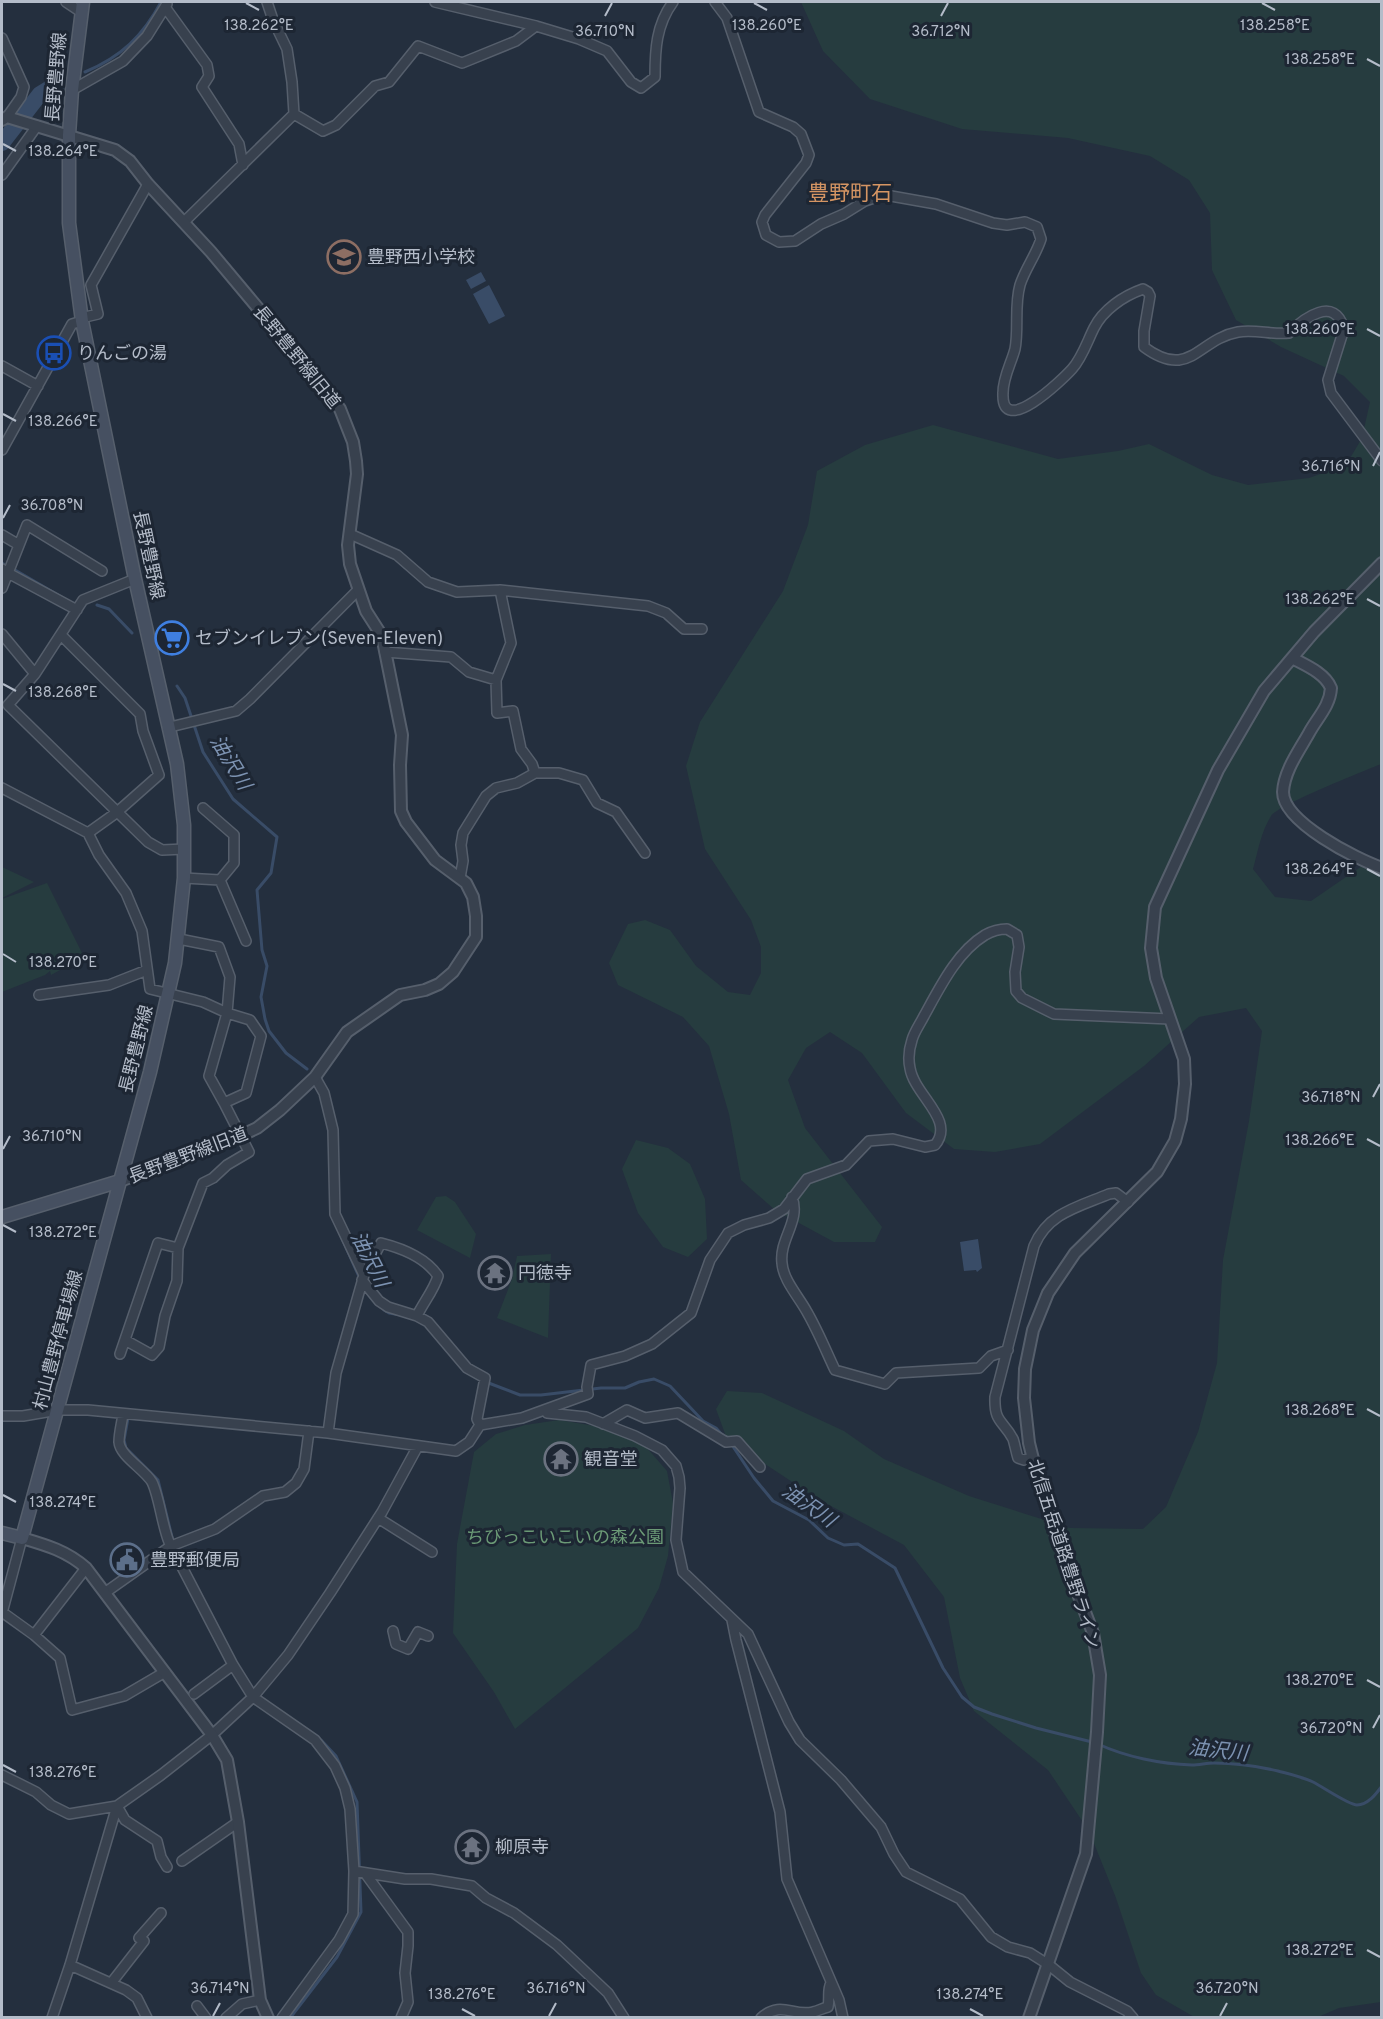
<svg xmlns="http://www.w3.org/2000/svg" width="1383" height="2019" viewBox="0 0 1383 2019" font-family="Overpass,'Noto Sans JP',sans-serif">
<rect width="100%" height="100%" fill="#242f3e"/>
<!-- green -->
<path fill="#263c3f" d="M 801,2 L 1381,2 L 1381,764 C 1364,771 1278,805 1271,816 C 1261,832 1258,851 1253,869 L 1275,897 L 1311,901 L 1365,864 L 1381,860 L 1381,2002 L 1339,2008 L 1318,2017 L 1196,2018 L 1156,1995 L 1141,1973 L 1116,1898 L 1089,1831 L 1048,1770 L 974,1711 L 960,1678 L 944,1597 L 904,1545 L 818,1499 L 727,1439 L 716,1409 L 727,1391 L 762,1393 L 844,1431 L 884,1459 L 969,1496 L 1070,1528 L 1143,1529 L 1166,1507 L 1198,1432 L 1217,1363 L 1223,1260 L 1249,1121 L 1262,1031 L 1246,1008 L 1199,1017 L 1144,1066 L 1040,1144 L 995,1152 L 954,1149 L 906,1113 L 862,1053 L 830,1032 L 806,1048 L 788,1080 L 805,1128 L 882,1227 L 875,1242 L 834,1242 L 775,1210 L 741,1180 L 729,1114 L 709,1046 L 683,1017 L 618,985 L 609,963 L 628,924 L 645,920 L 670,930 L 696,966 L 728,992 L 750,995 L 761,973 L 761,947 L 751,920 L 705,849 L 686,766 L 700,722 L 783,591 L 808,525 L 817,471 L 865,445 L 933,425 L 1058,459 L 1118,451 L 1149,444 L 1212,475 L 1248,485 L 1309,478 L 1346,465 L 1362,438 L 1370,402 L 1344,376 L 1281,347 L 1236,320 L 1212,270 L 1210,213 L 1189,180 L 1150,156 L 1068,138 L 962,129 L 870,99 L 823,51 Z
M 2,867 L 34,882 L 2,898 Z
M 47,883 L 84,957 L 51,975 L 50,971 L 45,975 L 2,992 L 2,899 Z
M 636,1140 L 668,1148 L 690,1164 L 705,1199 L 707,1239 L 688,1257 L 663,1247 L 638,1213 L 622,1169 Z
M 446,1196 L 455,1202 L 476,1234 L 470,1258 L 417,1230 L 436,1197 Z
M 551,1254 L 548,1338 L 497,1318 L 512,1279 L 517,1256 Z
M 559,1420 L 595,1426 L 632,1438 L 647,1448 L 667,1471 L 673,1503 L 668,1556 L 659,1588 L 638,1628 L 515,1729 L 494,1692 L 453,1633 L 457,1544 L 474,1452 L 496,1434 L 525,1425 Z"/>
<!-- water -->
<path fill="#394c67" d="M 481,272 L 486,281 L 471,289 L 466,280 Z
M 489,285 L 505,316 L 489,324 L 473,294 Z
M 978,1239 L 982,1268 L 977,1272 L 976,1270 L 964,1271 L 960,1242 Z"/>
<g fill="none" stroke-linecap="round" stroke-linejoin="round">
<!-- stream -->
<path stroke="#394c67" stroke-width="3" d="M 85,72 C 121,57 143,36 161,2
M 2,563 L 8,567
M 15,570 L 65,599
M 97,605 L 109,609 L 132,633
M 177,686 L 185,698 L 203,752 L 233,799 L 277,837 L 271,873 L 257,890 L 262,950 L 267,966 L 261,997 L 265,1019 L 269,1031 L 286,1053 L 307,1069
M 340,1234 L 360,1279
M 384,1310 L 389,1313 L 401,1315
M 486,1382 L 520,1395 L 541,1395 L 601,1388 L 625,1388 L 639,1382 L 654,1379 L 670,1386 L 703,1421 L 716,1428 L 723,1436
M 128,1418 L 124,1440 L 126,1448 L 158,1480 L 173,1541
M 732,1445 L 754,1478 L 773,1501 L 809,1520 L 828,1538 L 844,1545 L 858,1544 L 895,1568 L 943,1668 L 962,1697 L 974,1707 L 992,1714 L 1036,1728 L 1092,1742
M 1098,1744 C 1126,1757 1161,1764 1192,1765 C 1199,1765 1207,1763 1214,1763 C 1235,1763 1257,1766 1278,1771 C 1289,1774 1302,1777 1313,1782 C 1323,1787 1349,1805 1357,1805 C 1368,1805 1376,1794 1382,1786
M 290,2018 L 337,1957 L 361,1912 L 357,1802 L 336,1756 L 321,1740"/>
<!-- river -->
<path stroke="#394c67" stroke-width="16" d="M 2,143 L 40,94 L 58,83"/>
<defs>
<path id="minor" d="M 66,2 L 81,12
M 435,2 L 536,26 L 579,39 L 607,51 L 631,82 L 641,88 L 655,77 C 655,50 656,25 673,2
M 715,2 L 727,18 L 759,112 L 793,127 L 801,134 L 809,155 L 806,163 L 765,215 L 762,222 L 766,235 L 779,242 L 795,241 L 821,224 L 844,214 L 865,201 L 877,197 L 891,196 L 936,204 L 993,223 L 1007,225 L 1025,222 L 1037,227 L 1041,239 C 1036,255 1025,269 1020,285 C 1014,306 1019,328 1015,349 C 1011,364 1003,377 1003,393 C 1001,439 1062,380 1072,369 C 1082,358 1087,342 1094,328 C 1103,310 1123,296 1143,289 L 1148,292 L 1150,296 L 1144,331 L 1144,347 C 1190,381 1198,339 1238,332 C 1255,329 1272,335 1289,333 C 1304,318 1335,295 1344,329 L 1328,380 L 1331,393 L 1382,461
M 165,7 L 207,65 L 209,76 L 202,87 L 239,144 L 243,165
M 2,38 L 24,87 L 21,97 L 7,117
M 72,90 L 123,61 L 147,36 L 167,4
M 294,114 L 323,131 L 336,125 L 375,86 L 389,82 L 418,46 L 462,63 L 516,41 L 536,26
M 2,175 L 37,126
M 184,222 L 294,114 L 292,82 L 287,49 L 273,20 L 267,2
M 81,318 L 98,314 L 91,285 L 148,184
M 2,366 L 38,386
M 2,450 L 72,324 L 82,321
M 350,534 L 397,555 L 428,582 L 457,592 L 500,590 L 648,606 L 666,613 L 684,629 L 702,629
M 2,535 L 19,545
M 2,569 L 8,573 L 27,525 L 102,571
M 135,579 L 83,600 L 35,674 L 8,705 L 148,842 L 162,850 L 185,849
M 2,588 L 8,573 L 77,610
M 2,634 L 35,674
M 61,635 L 140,714 L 143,731 L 159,775 L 116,813 L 88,833
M 385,652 L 451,657 L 469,672 L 496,680
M 170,727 L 236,711 L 250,699 L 358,590
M 535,773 L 559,773 L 583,780 L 597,803 L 616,812 L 645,853
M 2,788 L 88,833 L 99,855 L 126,893 L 142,931 L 150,989 L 203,1002 L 227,1013 L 250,1020 L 261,1036 L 246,1093 L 224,1103 L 249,1152 L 227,1165 L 213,1178 L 203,1183 L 178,1248 L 177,1281 L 165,1316 L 159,1347 L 152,1355 L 125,1340
M 203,808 L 234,835 L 234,863 L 220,880
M 184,878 L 220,880 L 246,941
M 460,878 L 463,861 L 461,845 L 463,833 L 486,796 L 496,788 L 517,783 L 535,773 L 532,764 L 521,749 L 513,711 L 497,713 L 496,680 L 511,643 L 500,590
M 179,939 L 219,947 L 230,977 L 227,1013 L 209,1076 L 224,1103
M 39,995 L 109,985 L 147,970
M 315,1077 L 324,1093 L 333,1130 L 335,1214 L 364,1275 L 336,1373 L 328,1433
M 792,1197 C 801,1221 779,1239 782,1263 C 783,1280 799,1297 807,1312 C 818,1331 826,1351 835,1370 L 885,1384 L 896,1373 L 979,1368 L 991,1356 L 1008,1350
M 364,1275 L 381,1243 C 401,1248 426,1258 438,1276 C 434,1290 423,1303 417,1316
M 362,1280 L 379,1301 L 388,1307 L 417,1316 L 428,1322 L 467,1368 L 485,1378 L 477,1419 L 480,1425
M 120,1354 L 158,1243 L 178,1248
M 547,1413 L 586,1417 L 635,1436 L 662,1450 L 676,1466 L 679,1477 L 680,1488 L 676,1540 L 683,1572 L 748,1634 L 789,1722 L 800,1740 L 841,1780 L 881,1827 L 894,1854 L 906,1872 L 960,1899 L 991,1937 L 1008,1947 L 1030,1953 L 1049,1965 L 1070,1982 L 1127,2011 L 1133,2018
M 123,1414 C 122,1422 119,1433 119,1442 C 120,1456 144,1469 152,1482 C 159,1496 162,1525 169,1542 L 233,1665 L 253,1697 L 315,1740 L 335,1766 L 345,1788 L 350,1809 L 354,1871 L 353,1914 L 339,1940 L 282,2018
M 2,1416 L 23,1416 L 58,1410 L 88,1410 L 328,1433 L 456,1451 L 469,1442 L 480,1425 L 522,1418 L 588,1394 L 587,1387 L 591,1365 L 625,1356 L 652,1344 L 691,1313 L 710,1260 L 728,1233 L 744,1225 L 769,1218 L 784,1209 L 807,1179 L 846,1165 L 869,1141 L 893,1139 L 925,1147 L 935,1145 C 956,1120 914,1095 910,1068 C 908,1059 909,1049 912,1040 C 914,1032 920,1024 924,1016 C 940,987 957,952 985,935 C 992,931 999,929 1007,929 L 1017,935 L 1019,947 L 1015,972 L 1016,991 L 1022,998 L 1054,1014 L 1170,1019
M 603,1424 L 627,1410 L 645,1418 L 678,1413 L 726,1442 L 737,1441 L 760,1467
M 1033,1458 L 1024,1460 L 1018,1458 C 1016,1452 1015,1445 1013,1439 C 1003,1420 994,1423 995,1397 L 1034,1246 C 1048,1213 1078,1207 1109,1194 L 1116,1193 L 1128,1202
M 378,1518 L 432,1552
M 106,1592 L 171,1546 L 215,1529 L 263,1496 L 285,1492 L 296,1483 L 304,1469 L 309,1431
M 2,1612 L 34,1635 L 86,1568
M 2,1613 L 22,1538
M 732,1620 L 736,1640 L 780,1812 L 787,1879 L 839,2000 L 843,2018
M 393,1631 L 396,1644 L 408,1649 L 418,1632 L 428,1636
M 34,1635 L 60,1658 L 72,1710 L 124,1696 L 165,1672
M 194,1694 L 233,1665
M 2,1775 L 36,1792 L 51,1805 L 69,1814 L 117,1806 L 125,1820 L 157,1841 L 161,1857 L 167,1867
M 182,1861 L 238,1822
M 354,1871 L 405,1879 L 431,1879 L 472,1886 L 486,1898 L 514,1913 L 557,1945 L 608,1993 L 624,2018
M 365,1873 L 408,1932 L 408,1946 L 405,1973 L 408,2002 L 401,2018
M 70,1965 L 126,1990 L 137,1998 L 147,2018
M 112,1982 L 144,1941 L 139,1938 L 161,1913
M 197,2006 L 206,2018
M 52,2018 L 70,1965 L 117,1806 L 161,1775 L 212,1735 L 253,1697 L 288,1655 L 330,1593 L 382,1512 L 418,1446
M 226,2018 L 242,2004 L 260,2000
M 761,2018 C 781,2000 793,2017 813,2012 C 818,2011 823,2008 828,2007 C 830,1998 827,1990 831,1983"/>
<path id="tertiary" d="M 2,120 L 7,117 L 115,150 L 130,161 L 148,184 L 211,252 L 319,381 L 340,409 L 353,442 L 356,461 L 357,474 L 348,545 L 350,564 L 366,611 L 382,636 L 402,735 L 400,765 L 401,811 L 406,822 L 435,860 L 466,883 L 473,897 L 476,916 L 476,937 L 453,972 L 439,984 L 425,990 L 400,995 L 347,1032 L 315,1077 L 280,1110 L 257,1128 L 242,1135 L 120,1181
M 1292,658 C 1305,665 1325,673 1331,688 C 1330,706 1317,718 1309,733 C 1299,751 1284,771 1283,792 C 1283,822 1356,859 1382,868
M 22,1538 C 46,1545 67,1551 86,1568 L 212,1735 L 227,1760 L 238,1822 L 260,2000 L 268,2018
M 1029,2018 L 1086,1854 L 1097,1732 L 1100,1675 L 1093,1633 L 1057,1539 L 1039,1483 L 1029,1443 L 1024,1398 L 1025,1369 L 1033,1330 L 1048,1293 L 1075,1253 L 1157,1172 L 1175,1141 L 1181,1119 L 1185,1084 L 1184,1059 L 1156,978 L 1151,948 L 1155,907 L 1218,770 L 1264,691 L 1314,632 L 1382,563"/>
<path id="secondary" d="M 2,1217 L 120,1181
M 2,1533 L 22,1538 L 150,1072 L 175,963 L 184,878 L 184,825 L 177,764 L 135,579 L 82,321 L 69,223 L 69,135 L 72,90 L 83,2"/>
</defs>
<!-- minor casing -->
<use href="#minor" stroke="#565f6c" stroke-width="12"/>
<!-- tertiary casing -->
<use href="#tertiary" stroke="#565f6c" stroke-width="14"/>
<!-- secondary casing -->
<use href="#secondary" stroke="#565f6c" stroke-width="15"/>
<!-- minor -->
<use href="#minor" stroke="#38414e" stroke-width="9"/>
<!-- tertiary -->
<use href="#tertiary" stroke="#38414e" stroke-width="10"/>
<!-- secondary -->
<use href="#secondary" stroke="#465061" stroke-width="12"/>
</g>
<!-- ticks -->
<path fill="none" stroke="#b4bcc9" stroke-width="2" d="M 246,3 L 259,10M 754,3 L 767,10M 1262,3 L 1275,10M 605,16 L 612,3M 941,16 L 948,3M 1367,59 L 1380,66M 3,144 L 16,151M 1367,329 L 1380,336M 3,414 L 16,421M 1373,466 L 1380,452M 3,518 L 10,505M 1367,599 L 1380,606M 3,684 L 16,691M 1367,869 L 1380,876M 3,954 L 16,962M 1373,1097 L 1380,1084M 1367,1139 L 1380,1146M 3,1149 L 10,1136M 3,1225 L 16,1232M 1367,1409 L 1380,1416M 3,1495 L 16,1502M 1367,1680 L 1380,1687M 1373,1728 L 1380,1715M 3,1765 L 16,1772M 1367,1950 L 1380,1957M 462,2009 L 475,2016M 970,2009 L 983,2016M 213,2016 L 220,2003M 549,2016 L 556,2003M 1220,2016 L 1227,2003"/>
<!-- icons -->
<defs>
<symbol id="school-ring" viewBox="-11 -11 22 22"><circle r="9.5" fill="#1d2633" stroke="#8d6e63" stroke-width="1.5"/><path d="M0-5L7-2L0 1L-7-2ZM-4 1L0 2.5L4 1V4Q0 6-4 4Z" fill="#8d6e63"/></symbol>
<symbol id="bus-ring" viewBox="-11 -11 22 22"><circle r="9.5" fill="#1d2633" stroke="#1a4fb4" stroke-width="1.5"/><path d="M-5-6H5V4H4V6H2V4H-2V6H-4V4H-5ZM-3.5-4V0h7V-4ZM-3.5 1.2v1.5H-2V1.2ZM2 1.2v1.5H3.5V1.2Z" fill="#1a4fb4"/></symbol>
<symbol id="supermarket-ring" viewBox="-11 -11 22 22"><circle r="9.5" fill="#1d2633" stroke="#3f7fe0" stroke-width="1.5"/><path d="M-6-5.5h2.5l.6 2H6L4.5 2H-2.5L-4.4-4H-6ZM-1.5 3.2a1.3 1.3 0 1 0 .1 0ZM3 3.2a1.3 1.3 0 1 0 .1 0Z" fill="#3f7fe0"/></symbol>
<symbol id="temple-ring" viewBox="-11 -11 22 22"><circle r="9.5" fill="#1d2633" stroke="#6b7280" stroke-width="1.5"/><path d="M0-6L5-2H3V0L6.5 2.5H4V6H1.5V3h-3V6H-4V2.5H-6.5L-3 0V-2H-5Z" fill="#6b7280"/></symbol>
<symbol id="civic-ring" viewBox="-11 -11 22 22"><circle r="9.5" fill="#1d2633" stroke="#5c6f8a" stroke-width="1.5"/><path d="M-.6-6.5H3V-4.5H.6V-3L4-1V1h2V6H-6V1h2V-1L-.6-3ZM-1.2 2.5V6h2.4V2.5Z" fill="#5c6f8a"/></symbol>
</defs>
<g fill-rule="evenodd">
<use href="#school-ring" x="325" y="238" width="38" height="38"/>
<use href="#bus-ring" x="35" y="334" width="38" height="38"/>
<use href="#supermarket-ring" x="153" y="619" width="38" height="38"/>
<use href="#temple-ring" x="476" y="1254" width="38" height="38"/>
<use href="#temple-ring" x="542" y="1440" width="38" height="38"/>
<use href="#civic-ring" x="108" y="1541" width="38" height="38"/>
<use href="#temple-ring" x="453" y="1828" width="38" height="38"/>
</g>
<g text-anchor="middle" stroke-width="6" stroke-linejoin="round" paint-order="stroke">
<!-- street labels -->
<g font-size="18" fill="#b4bcc9" stroke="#1d2633">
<text transform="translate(56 77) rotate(-85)" y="6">長野豊野線</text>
<text transform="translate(297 357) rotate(51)" y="6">長野豊野線旧道</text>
<text transform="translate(149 555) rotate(78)" y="6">長野豊野線</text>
<text transform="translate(136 1049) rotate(-76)" y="6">長野豊野線</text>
<text transform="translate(188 1155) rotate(-21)" y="6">長野豊野線旧道</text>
<text transform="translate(58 1340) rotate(-75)" y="6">村山豊野停車場線</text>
<text transform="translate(1064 1554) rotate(72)" y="6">北信五岳道路豊野ライン</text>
</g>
<!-- poi labels -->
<g font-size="18" fill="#b4bcc9" stroke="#1d2633" text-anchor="start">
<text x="367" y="263">豊野西小学校</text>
<text x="77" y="359">りんごの湯</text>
<text x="195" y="644">セブンイレブン(Seven-Eleven)</text>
<text x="518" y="1279">円徳寺</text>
<text x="584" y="1465">観音堂</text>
<text x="150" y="1566">豊野郵便局</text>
<text x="495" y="1853">柳原寺</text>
</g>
<!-- park labels -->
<g font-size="18" fill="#6b9a76" stroke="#1d2633">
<text x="565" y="1543">ちびっこいこいの森公園</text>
</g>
<!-- water labels -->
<g font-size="20" font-style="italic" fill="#7c92b1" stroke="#1d2633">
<text transform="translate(231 762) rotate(59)" y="7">油沢川</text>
<text transform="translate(370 1259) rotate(63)" y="7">油沢川</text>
<text transform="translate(809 1505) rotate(35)" y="7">油沢川</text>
<text transform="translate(1218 1750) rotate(6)" y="7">油沢川</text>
</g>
<!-- quarter labels -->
<g font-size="21" fill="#d59563" stroke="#1d2633">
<text x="850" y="200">豊野町石</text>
</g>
</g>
<g font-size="15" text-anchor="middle" fill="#b4bcc9" stroke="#1d2633" stroke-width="6" stroke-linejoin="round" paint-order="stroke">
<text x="259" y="30">138.262°E</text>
<text x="767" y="30">138.260°E</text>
<text x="1275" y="30">138.258°E</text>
<text x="605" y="36">36.710°N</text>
<text x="941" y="36">36.712°N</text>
<text x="1320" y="64">138.258°E</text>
<text x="63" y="156">138.264°E</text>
<text x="1320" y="334">138.260°E</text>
<text x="63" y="426">138.266°E</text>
<text x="1331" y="471">36.716°N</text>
<text x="52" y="510">36.708°N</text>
<text x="1320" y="604">138.262°E</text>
<text x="63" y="697">138.268°E</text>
<text x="1320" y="874">138.264°E</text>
<text x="63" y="967">138.270°E</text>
<text x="1331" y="1102">36.718°N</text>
<text x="52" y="1141">36.710°N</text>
<text x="1320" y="1145">138.266°E</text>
<text x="63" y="1237">138.272°E</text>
<text x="1320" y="1415">138.268°E</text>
<text x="63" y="1507">138.274°E</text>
<text x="1320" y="1685">138.270°E</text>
<text x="1331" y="1733">36.720°N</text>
<text x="63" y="1777">138.276°E</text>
<text x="1320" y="1955">138.272°E</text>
<text x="220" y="1993">36.714°N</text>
<text x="556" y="1993">36.716°N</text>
<text x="1227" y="1993">36.720°N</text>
<text x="462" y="1999">138.276°E</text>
<text x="970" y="1999">138.274°E</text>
</g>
<!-- border -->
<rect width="1383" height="2019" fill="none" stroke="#b4bcc9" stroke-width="6"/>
</svg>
